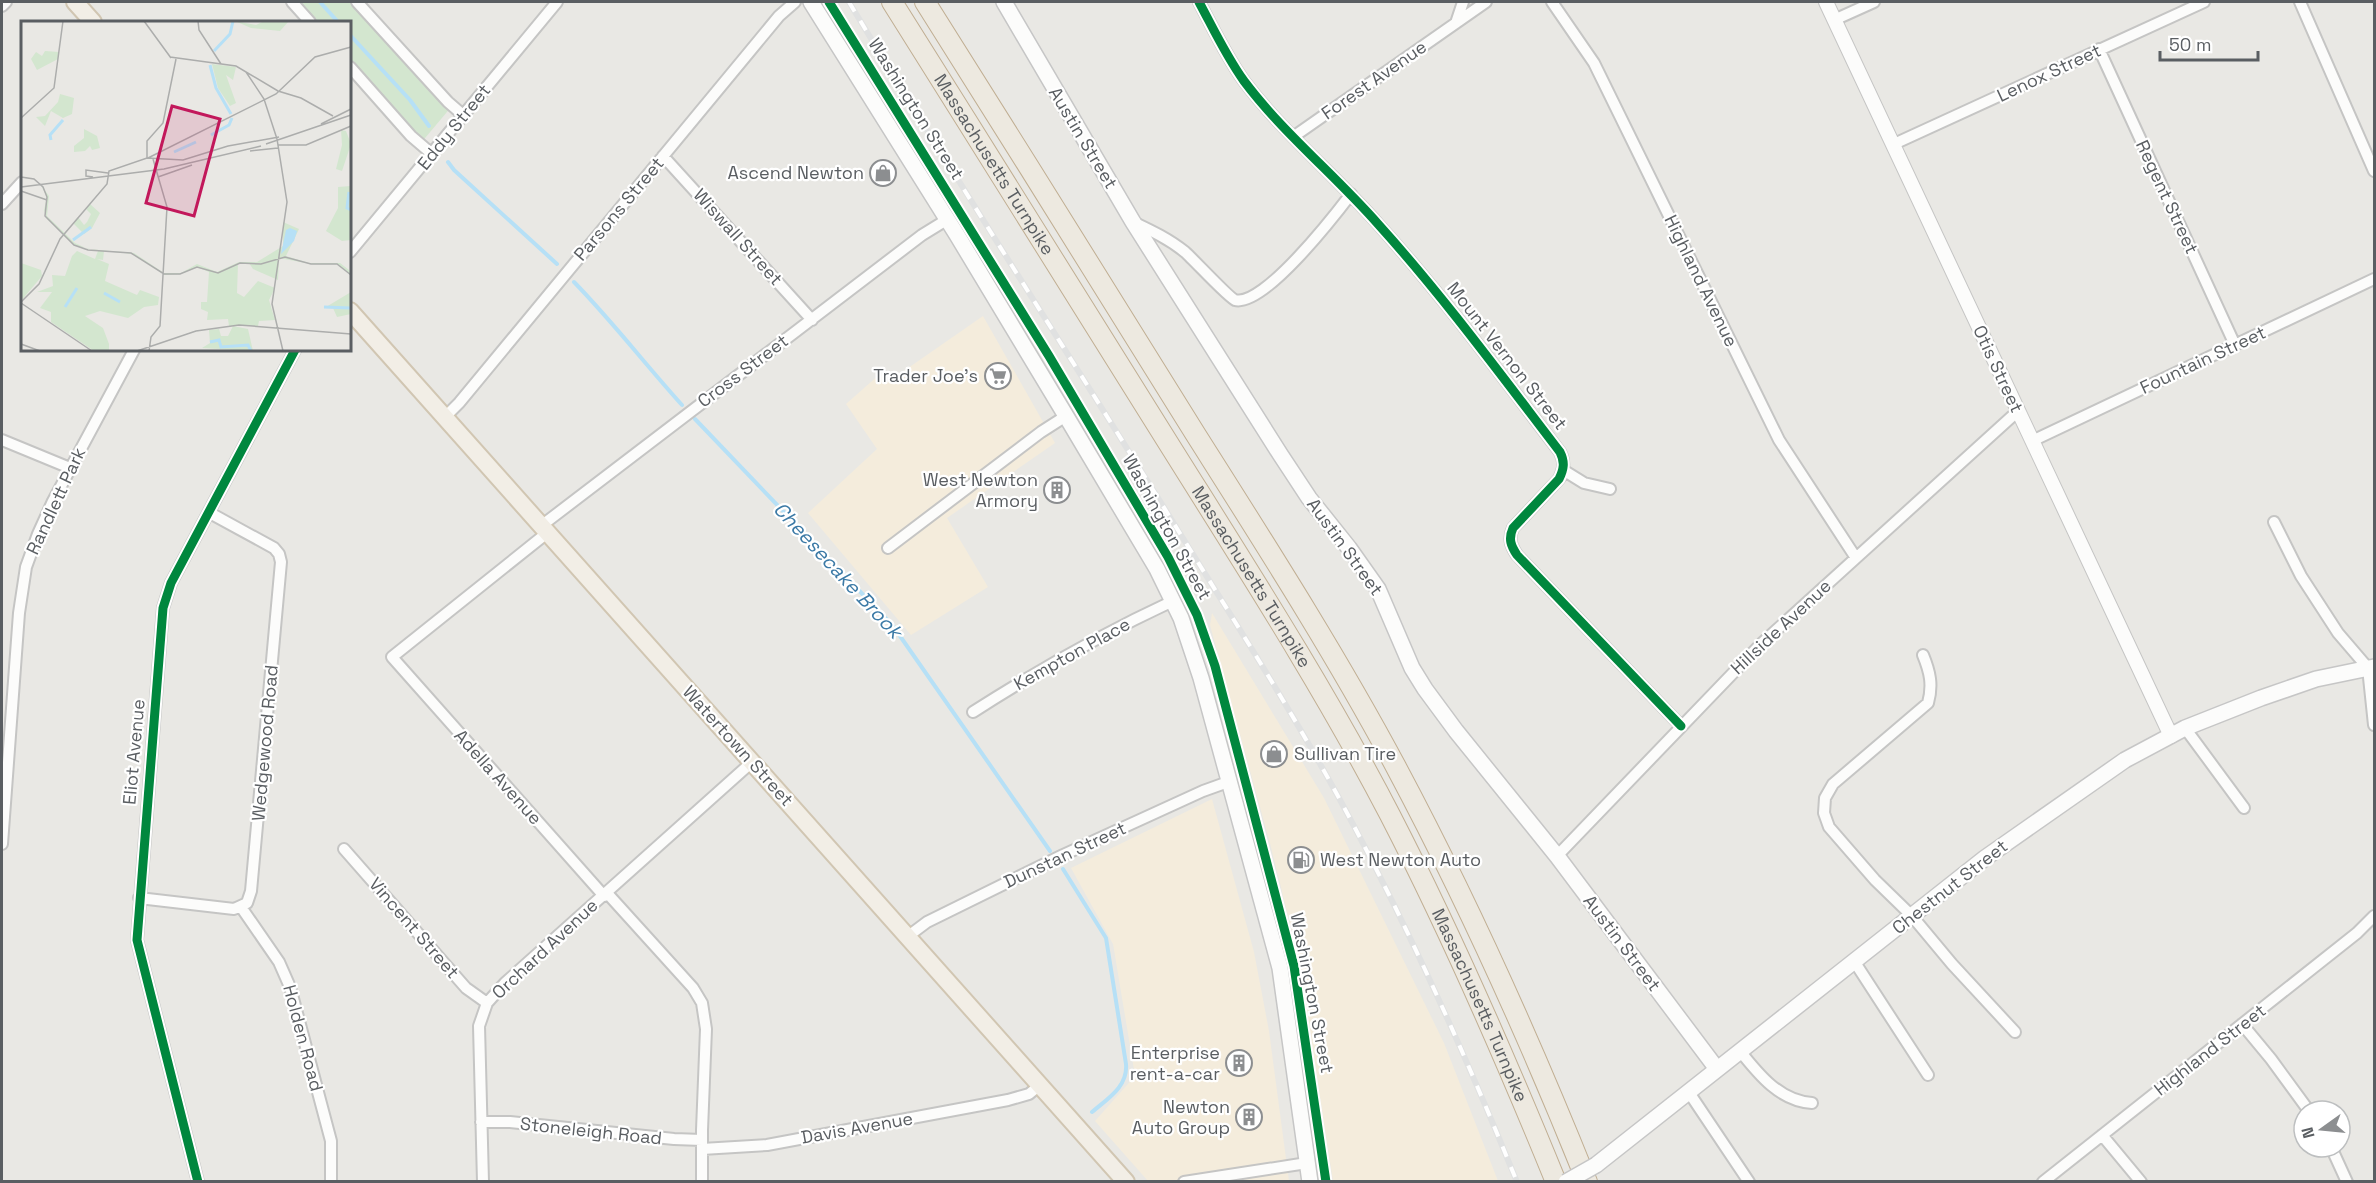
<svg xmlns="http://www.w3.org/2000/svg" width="2376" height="1183" viewBox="0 0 2376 1183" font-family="'Space Grotesk',sans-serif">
<rect width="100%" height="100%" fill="#e9e8e4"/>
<!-- commercial -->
<path fill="#f4ecdc" d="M 983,316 L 1055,443 L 947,518 L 988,587 L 911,635 L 808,513 L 877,449 L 846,404 L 880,374 L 888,382 Z
M 1212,613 L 1324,798 L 1444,1043 L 1498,1181 L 1333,1181 L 1299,960 L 1271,847 L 1210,625 Z
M 1212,799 L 1254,952 L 1269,1031 L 1289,1181 L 1148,1181 L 1095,1121 L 1135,1076 L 1113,944 L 1071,868 Z"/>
<!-- green -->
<path fill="#d3e6cf" d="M 292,2 L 358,2 L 452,106 L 420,144 L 350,66 L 350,22 L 311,22 Z"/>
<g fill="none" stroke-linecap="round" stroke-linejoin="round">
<!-- stream -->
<path stroke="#b6e0f6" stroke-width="4" d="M 320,2 L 338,22
M 350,35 L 410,100 L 429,126
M 448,162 L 454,170 L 557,264
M 574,282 C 612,321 645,364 682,405
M 695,419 L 893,626 L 1050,851
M 1063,869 L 1106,938 L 1126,1064 C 1128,1087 1107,1099 1092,1112"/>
<defs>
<path id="minor" d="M 292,2 L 310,22
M 357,2 L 448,102 L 463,115
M 1199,2 C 1213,28 1226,56 1244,81 C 1283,133 1335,175 1378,224 C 1443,296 1501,375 1560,452 C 1565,462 1564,469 1559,479 L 1513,528 C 1508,539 1511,546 1517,555 L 1681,726
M 1552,2 L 1594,63 L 1779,440 L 1856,558
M 2300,2 L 2374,171
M 2,6 L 6,2
M 1834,20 L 1874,2
M 1456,23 L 1463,2
M 2099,49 L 2235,345
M 350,67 L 411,136 L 432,154
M 1293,137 L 1486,2
M 1894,144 L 2204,2
M 663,156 L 812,320
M 2,204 L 22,182
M 1133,222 C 1152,231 1169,239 1185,252 C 1194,260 1229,298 1235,300 C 1263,308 1335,215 1351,194
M 350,252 L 557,2
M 445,417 L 459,403 L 779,16 L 795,2
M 2,440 L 70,468
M 2032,441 L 2374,279
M 1563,470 L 1584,483 L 1610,489
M 2274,522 L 2301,576 L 2338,633 L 2368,668 L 2374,725
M 541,526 L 922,235 L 948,219
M 547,533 L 392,657 L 604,896
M 888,548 L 1041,432 L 1066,416
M 1923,655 C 1930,672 1933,685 1928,703 L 1833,784 L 1825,798 L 1824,813 L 1829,827 L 1875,880 L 1912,916 L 1952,964 L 2015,1032
M 973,712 C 1037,671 1104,633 1173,601
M 2185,728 L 2244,808
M 2,844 L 19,613 L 26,567 L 38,534 L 53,501 L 134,350
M 344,849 L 466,988 L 487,1003
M 1557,856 L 1760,645 L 2018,411
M 607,893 L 693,988 L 702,1003 L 706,1029 L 702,1130 L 702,1182
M 139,898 L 234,909 L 247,903 L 251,891 L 281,562 L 279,554 L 274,548 L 210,513
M 241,907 L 279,962 L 290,987 L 331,1141 L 331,1182
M 907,937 L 927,922 L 1063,855 L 1203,791 L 1228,782
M 1854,961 L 1928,1075
M 2242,1024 L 2271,1059 L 2309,1111
M 1740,1051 C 1759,1075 1780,1101 1812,1103
M 1688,1091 L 1749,1182
M 481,1122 L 510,1122 L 674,1139 L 702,1140
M 2102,1135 L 2141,1182
M 2331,1147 L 2347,1182
M 702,1149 L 767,1145 L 1008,1100 L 1029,1094 L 1040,1085
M 198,1182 L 137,940 L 163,608 L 171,583 L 295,350
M 483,1182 L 479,1026 L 487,1003 L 505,983 L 752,762
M 1184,1182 L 1307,1163
M 2043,1182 L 2357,933 L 2374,916"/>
<path id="tertiary" d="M 1826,2 L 2171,736"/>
<path id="secondary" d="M 811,2 L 957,235 L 1066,416 L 1157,569 L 1181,618 L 1201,678 L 1280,968 L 1310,1182
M 1004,2 L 1133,222 L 1280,454 L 1309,498 L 1349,548 L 1378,589 L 1412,668 L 1425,689 L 1456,731 L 1557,856 L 1717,1069
M 1596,1165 L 1985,858 L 2125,760 L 2185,728 L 2261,698 L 2316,679 L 2374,667"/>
<path id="primary" d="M 75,2 L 93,22
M 350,311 L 1126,1182"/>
<g id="motorway">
<path id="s1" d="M 892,2 C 984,148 1075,294 1167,441 C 1244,564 1323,686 1390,815 C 1452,935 1505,1057 1556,1182"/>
<path d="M 925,2 C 1016,146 1106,290 1196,435 C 1265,544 1335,653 1396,767 C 1468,902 1530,1040 1587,1182"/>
</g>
</defs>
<!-- minor casing -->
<use href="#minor" stroke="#c5c5c4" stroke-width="14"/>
<!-- tertiary casing -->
<use href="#tertiary" stroke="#c5c5c4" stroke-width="16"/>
<!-- secondary casing -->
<use href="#secondary" stroke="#c6c6c6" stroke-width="18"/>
<!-- primary casing -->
<use href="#primary" stroke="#d1c6b2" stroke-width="20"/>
<!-- motorway casing -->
<use href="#motorway" stroke="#c0ae92" stroke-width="22"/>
<!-- minor -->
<use href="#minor" stroke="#fcfcfb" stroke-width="10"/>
<!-- tertiary -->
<use href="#tertiary" stroke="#fcfcfb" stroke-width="14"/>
<!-- secondary -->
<use href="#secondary" stroke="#fcfcfb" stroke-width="15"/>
<!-- primary -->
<use href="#primary" stroke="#f2eee6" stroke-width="16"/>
<!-- motorway -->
<use href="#motorway" stroke="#ede9e0" stroke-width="20"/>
<defs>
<path id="rail" d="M 849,2 C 956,181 1071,357 1181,535 C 1235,622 1290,708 1339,798 C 1406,922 1464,1051 1517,1182"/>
</defs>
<!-- rail casing -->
<use href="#rail" stroke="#e0e1e1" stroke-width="6"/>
<!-- rail -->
<use href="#rail" stroke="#fff" stroke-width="4" stroke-dasharray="11" stroke-linecap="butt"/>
<defs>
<path id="secondary-bridge" d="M 1566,1182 L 1596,1165"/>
</defs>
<!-- secondary-bridge casing -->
<use href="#secondary-bridge" stroke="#c6c6c6" stroke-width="18" stroke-linecap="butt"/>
<!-- secondary-bridge -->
<use href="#secondary-bridge" stroke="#fcfcfb" stroke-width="15"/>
<defs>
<path id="cycleway" d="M 829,2 L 1049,356 L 1168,557 L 1197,615 L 1215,666 L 1294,966 L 1326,1182
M 1199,2 C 1213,28 1226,56 1244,81 C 1283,133 1335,175 1378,224 C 1443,296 1501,375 1560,452 C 1565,462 1564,469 1559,479 L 1513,528 C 1508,539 1511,546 1517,555 L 1681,726
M 198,1182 L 137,940 L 163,608 L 171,583 L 295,350"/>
</defs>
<!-- cycleway casing -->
<use href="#cycleway" stroke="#fff" stroke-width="13"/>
<!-- cycleway -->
<use href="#cycleway" stroke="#00873e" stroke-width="9"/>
</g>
<!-- icons -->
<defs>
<symbol id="shop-ring" viewBox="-11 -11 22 22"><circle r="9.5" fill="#fff" stroke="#8c8e90" stroke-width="1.5"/><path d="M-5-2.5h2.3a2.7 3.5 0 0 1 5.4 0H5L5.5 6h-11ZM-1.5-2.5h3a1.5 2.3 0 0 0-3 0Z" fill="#8c8e90"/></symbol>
<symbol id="supermarket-ring" viewBox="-11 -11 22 22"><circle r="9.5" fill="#fff" stroke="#8c8e90" stroke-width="1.5"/><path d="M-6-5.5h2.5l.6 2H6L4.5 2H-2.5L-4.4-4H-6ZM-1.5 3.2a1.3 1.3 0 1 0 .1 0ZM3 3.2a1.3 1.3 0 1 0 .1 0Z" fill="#8c8e90"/></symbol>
<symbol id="building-ring" viewBox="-11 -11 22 22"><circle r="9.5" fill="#fff" stroke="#8c8e90" stroke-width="1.5"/><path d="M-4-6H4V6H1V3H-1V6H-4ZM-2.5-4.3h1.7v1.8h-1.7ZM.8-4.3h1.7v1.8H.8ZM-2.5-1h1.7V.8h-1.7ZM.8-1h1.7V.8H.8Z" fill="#8c8e90"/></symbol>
<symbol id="fuel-ring" viewBox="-11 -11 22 22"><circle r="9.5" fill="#fff" stroke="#8c8e90" stroke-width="1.5"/><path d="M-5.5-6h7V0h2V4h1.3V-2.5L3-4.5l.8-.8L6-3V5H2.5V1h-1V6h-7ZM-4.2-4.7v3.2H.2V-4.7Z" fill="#8c8e90"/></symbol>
</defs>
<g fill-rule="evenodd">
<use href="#shop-ring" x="868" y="158" width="30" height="30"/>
<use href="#supermarket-ring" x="983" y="361" width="30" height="30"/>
<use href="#building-ring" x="1042" y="475" width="30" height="30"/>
<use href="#shop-ring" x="1259" y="739" width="30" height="30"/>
<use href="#fuel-ring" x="1286" y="845" width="30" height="30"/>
<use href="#building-ring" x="1224" y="1048" width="30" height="30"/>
<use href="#building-ring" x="1234" y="1102" width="30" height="30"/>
</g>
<g text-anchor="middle" stroke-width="4.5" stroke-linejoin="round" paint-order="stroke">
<!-- street labels -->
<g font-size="18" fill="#5a5e62" stroke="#fff">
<text transform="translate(2049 73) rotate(-25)" y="6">Lenox Street</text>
<text transform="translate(1374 80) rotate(-35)" y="6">Forest Avenue</text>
<text transform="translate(916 109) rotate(58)" y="6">Washington Street</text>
<text transform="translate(454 127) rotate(-51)" y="6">Eddy Street</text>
<text transform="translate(1083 138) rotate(59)" y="6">Austin Street</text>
<text dy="6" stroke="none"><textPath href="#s1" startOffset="192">Massachusetts Turnpike</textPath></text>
<text transform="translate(2167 197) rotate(65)" y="6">Regent Street</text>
<text transform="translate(619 209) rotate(-50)" y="6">Parsons Street</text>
<text transform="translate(738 237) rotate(48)" y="6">Wiswall Street</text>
<text transform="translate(1701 281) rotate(64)" y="6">Highland Avenue</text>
<text transform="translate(1507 356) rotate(52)" y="6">Mount Vernon Street</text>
<text transform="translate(2203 360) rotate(-25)" y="6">Fountain Street</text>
<text transform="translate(1998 369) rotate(65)" y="6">Otis Street</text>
<text transform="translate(743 371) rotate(-37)" y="6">Cross Street</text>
<text transform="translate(56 501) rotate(-65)" y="6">Randlett Park</text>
<text transform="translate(1167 527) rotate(61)" y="6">Washington Street</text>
<text transform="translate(1345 547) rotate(54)" y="6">Austin Street</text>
<text dy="6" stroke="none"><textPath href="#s1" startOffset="678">Massachusetts Turnpike</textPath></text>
<text transform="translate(1781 627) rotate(-43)" y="6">Hillside Avenue</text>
<text transform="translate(1072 654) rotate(-29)" y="6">Kempton Place</text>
<text transform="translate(265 743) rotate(-85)" y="6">Wedgewood Road</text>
<text transform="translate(738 746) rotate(48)" y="6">Watertown Street</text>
<text transform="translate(134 752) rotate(-85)" y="6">Eliot Avenue</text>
<text transform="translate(498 777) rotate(48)" y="6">Adella Avenue</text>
<text transform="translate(1065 855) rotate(-25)" y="6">Dunstan Street</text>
<text transform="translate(1950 887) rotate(-38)" y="6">Chestnut Street</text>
<text transform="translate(414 928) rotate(49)" y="6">Vincent Street</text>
<text transform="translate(1622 943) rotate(53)" y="6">Austin Street</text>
<text transform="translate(545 949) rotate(-43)" y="6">Orchard Avenue</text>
<text transform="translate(1312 993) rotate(79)" y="6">Washington Street</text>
<text dy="6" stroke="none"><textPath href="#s1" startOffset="1164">Massachusetts Turnpike</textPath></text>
<text transform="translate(303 1038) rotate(75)" y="6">Holden Road</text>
<text transform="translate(2210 1050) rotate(-38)" y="6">Highland Street</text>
<text transform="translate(857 1128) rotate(-10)" y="6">Davis Avenue</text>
<text transform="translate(591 1131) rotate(6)" y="6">Stoneleigh Road</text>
</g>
<!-- poi labels -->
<g font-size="18" fill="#5a5e62" stroke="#fff" text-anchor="end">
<text x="864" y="179">Ascend Newton</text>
<text x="978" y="382">Trader Joe's</text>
<text x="1038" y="486">West Newton<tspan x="1038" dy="21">Armory</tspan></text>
<text x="1294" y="760" text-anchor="start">Sullivan Tire</text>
<text x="1320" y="866" text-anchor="start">West Newton Auto</text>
<text x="1220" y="1059">Enterprise<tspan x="1220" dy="21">rent-a-car</tspan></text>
<text x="1230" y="1113">Newton<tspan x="1230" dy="21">Auto Group</tspan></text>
</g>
<!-- water labels -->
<g font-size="20" font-style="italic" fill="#3c7aa6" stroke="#fff">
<text transform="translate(838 570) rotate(47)" y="7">Cheesecake Brook</text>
</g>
</g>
<!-- overview -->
<g transform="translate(21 21)">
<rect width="330" height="330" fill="#e9e8e4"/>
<path d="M 214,0 L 235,4 L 243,0 L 268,0 L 259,10 L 230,7 ZM 24,30 L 38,31 L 37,38 L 16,49 L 10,38 L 15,31 L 21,35 ZM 191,43 L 215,46 L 212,59 L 205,54 L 215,82 L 209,85 L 197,67 ZM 39,73 L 53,77 L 51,93 L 42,97 L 30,90 L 24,105 L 15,96 L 24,95 L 37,81 ZM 63,108 L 76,115 L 79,127 L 71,129 L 69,125 L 64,130 L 53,131 L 53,125 L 63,117 ZM 320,109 L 325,110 L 330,123 L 321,150 L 315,148 L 321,124 ZM 20,164 L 28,175 L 26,195 L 54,222 L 67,228 L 113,232 L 143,252 L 160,252 L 176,243 L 196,251 L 218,241 L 236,241 L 262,225 L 262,201 L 278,208 L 265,235 L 288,242 L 319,242 L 328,249 L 330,254 L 316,243 L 290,243 L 258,237 L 257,259 L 232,248 L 228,242 L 217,243 L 216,272 L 223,276 L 237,260 L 254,267 L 248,279 L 254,299 L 238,300 L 237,305 L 208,305 L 207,298 L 186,299 L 187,291 L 180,288 L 180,281 L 186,281 L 188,251 L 176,246 L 160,253 L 144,254 L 112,233 L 83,230 L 82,239 L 76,238 L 88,243 L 84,260 L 116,274 L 119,269 L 138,276 L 137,284 L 123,286 L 107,297 L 79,290 L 64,295 L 82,307 L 88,323 L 88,330 L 73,330 L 30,301 L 30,291 L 19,287 L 31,271 L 16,271 L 32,265 L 31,254 L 44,255 L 51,235 L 56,230 L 74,238 L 77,230 L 53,224 L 26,198 L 23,189 L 26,176 ZM 330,165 L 330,219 L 321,220 L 305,210 L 317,187 L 317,166 ZM 69,183 L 79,192 L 71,207 L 63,213 L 52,202 L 57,196 L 63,204 L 66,201 L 70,193 L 65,188 ZM 0,242 L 20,249 L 21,255 L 0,280 ZM 330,271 L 330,293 L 316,296 L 312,287 L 305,286 ZM 212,305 L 227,308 L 232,330 L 181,327 L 189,322 L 188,309 L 198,308 L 200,315 L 207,315 Z" fill="#d3e6cf"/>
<path d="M 269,207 L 276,210 L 273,220 L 260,233 L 265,209 Z" fill="#b6e0f6"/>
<path fill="none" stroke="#b6e0f6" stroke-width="3" d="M 193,30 L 209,13 L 212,0M 189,44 L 195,67 L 210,93M 190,114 L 208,104 L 211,97M 30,119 L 29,114 L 42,99M 153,131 L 175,121M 328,171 L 326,187 L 330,189M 52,219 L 70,206M 83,272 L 99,281M 44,286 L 56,267M 303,286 L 330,287M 189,321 L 198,319 L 200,326 L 227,324 L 230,330"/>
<path fill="none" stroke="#acadac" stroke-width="1.5" d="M 123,0 L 150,37M 177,0 L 178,9 L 200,43M 149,36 L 215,45 L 257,70 L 280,77 L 312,95M 225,51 L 243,78 L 256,118 L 266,181 L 251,283 L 262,330M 0,97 L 33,67 L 42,0M 300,103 L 330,88M 245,123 L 330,94M 257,124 L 285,124 L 330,105M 229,130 L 257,127M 126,137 L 126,120 L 142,102 L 155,38M 127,137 L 255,73 L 294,36 L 330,26M 0,156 L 13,158 L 22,166 L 26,176 L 24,195 L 53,224 L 67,229 L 110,232 L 143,253 L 159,253 L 176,246 L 197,252 L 219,242 L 240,243 L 264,236 L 290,243 L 316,243 L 330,254M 72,156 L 65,155 L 65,149 L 87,152M 137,156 L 171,144M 0,166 L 143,148 L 240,125M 0,170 L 26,179M 0,281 L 18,263 L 39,218 L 86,163 L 88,150 L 126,137 L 162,139 L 207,125 L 258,116M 0,282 L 71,330M 0,323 L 19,330M 116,330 L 175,310 L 218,304 L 330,313M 128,330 L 130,316 L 139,305 L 146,186 L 132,138"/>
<path fill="#c2185b" fill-opacity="0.15" stroke="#c2185b" stroke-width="3" d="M 151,85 L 199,98 L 173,195 L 125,182 Z"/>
<rect width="330" height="330" fill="none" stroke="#5a5e62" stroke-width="3"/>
</g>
<!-- border -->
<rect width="2376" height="1183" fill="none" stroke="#5a5e62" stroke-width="6"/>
<!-- north arrow -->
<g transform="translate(2322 1129) rotate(255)"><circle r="28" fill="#ffffff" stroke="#bdbfc0" stroke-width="1.5"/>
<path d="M0-4.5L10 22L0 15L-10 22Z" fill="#8c8e90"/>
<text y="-9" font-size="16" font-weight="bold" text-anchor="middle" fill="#5a5e62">N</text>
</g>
<!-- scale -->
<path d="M2160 51v9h98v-9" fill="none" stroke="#5a5e62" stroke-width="3"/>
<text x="2169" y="51" font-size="18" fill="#5a5e62" stroke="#ffffff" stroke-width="4.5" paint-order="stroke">50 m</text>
</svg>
